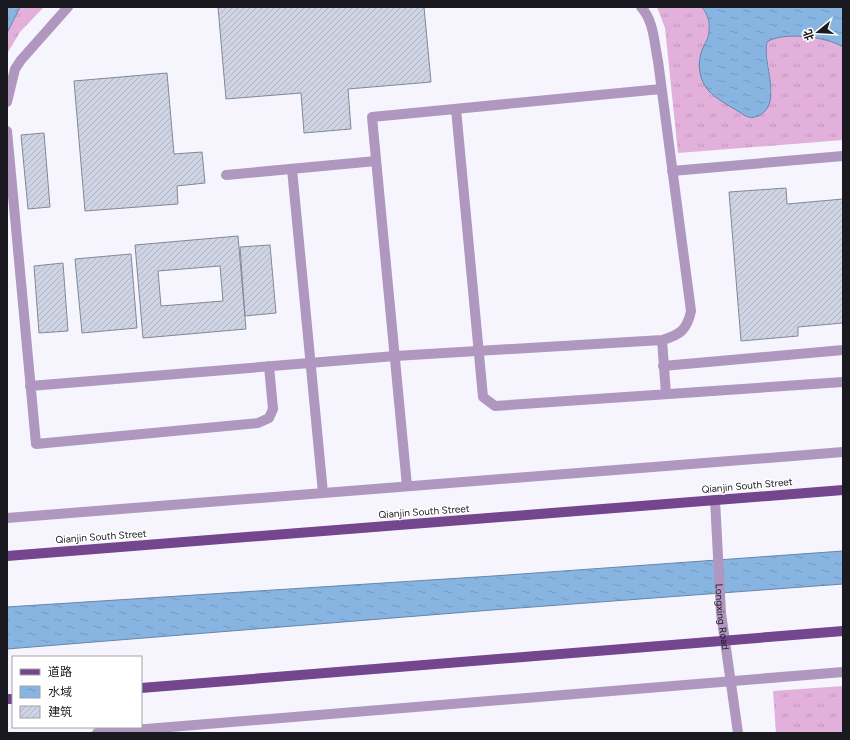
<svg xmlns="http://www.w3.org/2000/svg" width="850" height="740" viewBox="0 0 850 740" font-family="Figtree,'Noto Sans SC',sans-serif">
<defs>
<pattern id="grass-tufts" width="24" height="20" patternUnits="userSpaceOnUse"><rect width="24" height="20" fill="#e2b0da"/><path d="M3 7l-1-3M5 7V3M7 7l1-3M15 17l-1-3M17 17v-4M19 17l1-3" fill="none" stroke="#c197bb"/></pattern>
<pattern id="water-ripples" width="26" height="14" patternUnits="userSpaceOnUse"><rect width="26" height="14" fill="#88b4e1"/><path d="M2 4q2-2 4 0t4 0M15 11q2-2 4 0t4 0" fill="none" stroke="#759ac1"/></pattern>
<pattern id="building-hatch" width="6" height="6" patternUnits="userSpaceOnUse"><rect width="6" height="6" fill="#ced4e3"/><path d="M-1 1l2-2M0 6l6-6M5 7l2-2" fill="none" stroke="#b0b5c2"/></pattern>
</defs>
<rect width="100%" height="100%" fill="#f6f5fe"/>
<!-- grass -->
<path fill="url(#grass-tufts)" d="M 20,7 L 44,7 L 20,32 L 7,54 L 7,33 Z
M 657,7 L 702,7 C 713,24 710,35 701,52 L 772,94 L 766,47 L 767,42 C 782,31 828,37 843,47 L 843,140 L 678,153 L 665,28 Z
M 843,686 L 843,733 L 776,733 L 773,691 Z"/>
<!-- water -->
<path fill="url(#water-ripples)" stroke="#6786a7" d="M 7,7 L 20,7 L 7,33 Z
M 702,7 L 843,7 L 843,47 C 828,37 782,31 767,42 C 762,63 784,105 758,116 C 751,119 746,117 741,113 C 730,106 717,100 708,90 C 699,80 697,63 702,50 C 705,43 709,38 709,30 C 710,21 707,14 702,7 Z
M 843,551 L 843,584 L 492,610 L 7,649 L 7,607 L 493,576 Z"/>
<!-- building -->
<path fill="url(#building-hatch)" stroke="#838896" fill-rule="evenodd" d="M 218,7 L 424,7 L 431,82 L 348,89 L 351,129 L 304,133 L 301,93 L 226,99 Z
M 167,73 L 174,154 L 202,152 L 205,183 L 177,186 L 178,204 L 85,211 L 74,81 Z
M 44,133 L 50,207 L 28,209 L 21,135 Z
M 786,188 L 787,204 L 843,199 L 843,323 L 798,327 L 798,336 L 741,341 L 729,192 Z
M 238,236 L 246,329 L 143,338 L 135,245 ZM 220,266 L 223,301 L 161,306 L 158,271 Z
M 270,245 L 276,313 L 245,316 L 240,247 Z
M 131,254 L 137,328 L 82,333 L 75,259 Z
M 63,263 L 68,331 L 39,333 L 34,266 Z"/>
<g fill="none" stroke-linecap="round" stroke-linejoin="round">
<!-- service -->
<path stroke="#af97bf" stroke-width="10" d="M 7,102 L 15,69 L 21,60 L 68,7
M 456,109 L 483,397 L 495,406 L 843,382
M 7,131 L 36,444 L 258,423 L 269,418 L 273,409 L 269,366
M 292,169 L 323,493
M 672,171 L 843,156
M 226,175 L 376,161
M 662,340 L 666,394
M 663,366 L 843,350
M 30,386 L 395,356 L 662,340 C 680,335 687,330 691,311 L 658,61 C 654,42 654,21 641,7
M 407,486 L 372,117 L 661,89"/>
<!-- minor -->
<path stroke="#af97bf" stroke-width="10" d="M 7,518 L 843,452
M 97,733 L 843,672"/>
<!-- tertiary -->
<path stroke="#af97bf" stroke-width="10" id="s1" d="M 715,500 L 721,613 L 738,733"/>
<!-- primary -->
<path stroke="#73468d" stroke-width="10" d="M 7,556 L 843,490
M 141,688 L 843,631
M 7,699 L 13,699"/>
</g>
<g text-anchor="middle" stroke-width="3" stroke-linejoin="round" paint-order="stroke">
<!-- street labels -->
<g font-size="10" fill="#1a191f" stroke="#fff">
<text transform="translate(747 485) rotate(-5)" y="4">Qianjin South Street</text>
<text transform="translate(424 511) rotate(-4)" y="4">Qianjin South Street</text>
<text transform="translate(101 536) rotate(-4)" y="4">Qianjin South Street</text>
<text dy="4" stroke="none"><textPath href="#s1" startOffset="117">Longxing Road</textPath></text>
</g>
</g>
<!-- border -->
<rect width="850" height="740" fill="none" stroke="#1a191f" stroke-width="16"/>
<!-- legend -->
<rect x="12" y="656" width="130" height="72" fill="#ffffff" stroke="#a3a3a5"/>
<rect x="20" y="669" width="20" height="6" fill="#73468d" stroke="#a3a3a5"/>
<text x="48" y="676" font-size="12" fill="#1a191f">道路</text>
<rect x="20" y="686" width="20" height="12" fill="url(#water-ripples)" stroke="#a3a3a5"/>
<text x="48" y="696" font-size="12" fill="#1a191f">水域</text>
<rect x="20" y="706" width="20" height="12" fill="url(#building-hatch)" stroke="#a3a3a5"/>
<text x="48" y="716" font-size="12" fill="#1a191f">建筑</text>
<!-- north arrow -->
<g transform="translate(818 32) rotate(252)" stroke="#ffffff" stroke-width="3" paint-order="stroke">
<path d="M0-3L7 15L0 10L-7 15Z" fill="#1a191f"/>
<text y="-6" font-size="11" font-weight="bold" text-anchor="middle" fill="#1a191f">北</text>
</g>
</svg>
